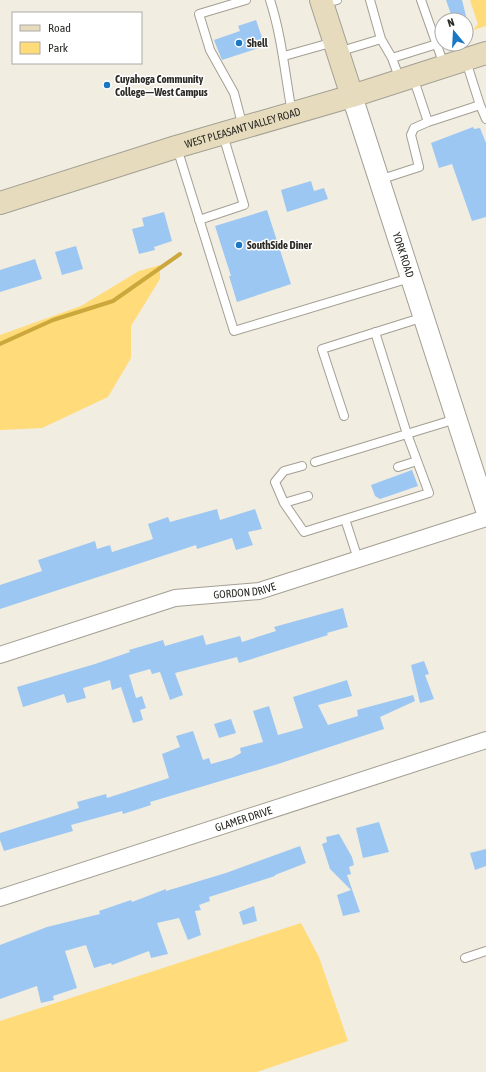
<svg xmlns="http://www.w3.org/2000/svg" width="486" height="1072" viewBox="0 0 486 1072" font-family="'Asap Condensed',sans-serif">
<rect width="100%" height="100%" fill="#f1ede0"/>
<!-- green -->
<path fill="#ffdb79" d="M 470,0 L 486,0 L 486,26 L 473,30 L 478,24 Z
M 160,265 L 160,279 L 131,326 L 131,358 L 108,397 L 42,428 L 0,430 L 0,335 L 81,306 L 139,271 Z
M 301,923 L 319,957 L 348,1041 L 257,1072 L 0,1072 L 0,1021 Z"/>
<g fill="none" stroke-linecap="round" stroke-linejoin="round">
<!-- stream -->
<path stroke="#cba73c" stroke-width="4" d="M 0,344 L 53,320 L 113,301 L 180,254"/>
</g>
<!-- building -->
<path fill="#9cc7f3" d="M 446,0 L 462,0 L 467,20 L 453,20 Z
M 256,20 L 265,46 L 222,60 L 214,40 L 240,31 L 238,26 Z
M 473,127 L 474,129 L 480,128 L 486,143 L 486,217 L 472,221 L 452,164 L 439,168 L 431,143 Z
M 311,181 L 314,191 L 324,188 L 328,199 L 287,212 L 281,190 Z
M 267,210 L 291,284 L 237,302 L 229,276 L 231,276 L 215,226 Z
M 164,212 L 172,241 L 154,247 L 155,250 L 139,254 L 132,229 L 144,226 L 142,218 Z
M 76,246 L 83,269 L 62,275 L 55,252 Z
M 35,259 L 42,279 L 0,292 L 0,270 Z
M 412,470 L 418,486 L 380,499 L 375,496 L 371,485 Z
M 217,509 L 220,520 L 255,509 L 262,529 L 248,532 L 253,545 L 236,550 L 232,538 L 197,549 L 196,545 L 0,609 L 0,585 L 42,571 L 38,560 L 95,541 L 97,549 L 110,545 L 112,552 L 153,539 L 148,524 L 168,517 L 170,522 Z
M 343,608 L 348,627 L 327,633 L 328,635 L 239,663 L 237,657 L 175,673 L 183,695 L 170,700 L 160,672 L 152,674 L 150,669 L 129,675 L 136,698 L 142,696 L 146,708 L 140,710 L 143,720 L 133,723 L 121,687 L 112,690 L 110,680 L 83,688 L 86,698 L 67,703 L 64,694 L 23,707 L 17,687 L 95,664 L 130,652 L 129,650 L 163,640 L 165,646 L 203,635 L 206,645 L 240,636 L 242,642 L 276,631 L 274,627 Z
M 424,661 L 429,674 L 425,675 L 434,699 L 420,703 L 411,665 Z
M 347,680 L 352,696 L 318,705 L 328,725 L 358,716 L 357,710 L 413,695 L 415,701 L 380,717 L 384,729 L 278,764 L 150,802 L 151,805 L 123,814 L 122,811 L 71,825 L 73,831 L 4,851 L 0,840 L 0,833 L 79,808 L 77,802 L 106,794 L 107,798 L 169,778 L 162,754 L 180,747 L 176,736 L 193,731 L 203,760 L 209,758 L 211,764 L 232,758 L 241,753 L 240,748 L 263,742 L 253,711 L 269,706 L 278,735 L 303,728 L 293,697 Z
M 231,719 L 236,733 L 219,738 L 214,724 Z
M 379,822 L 389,852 L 363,858 L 356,828 Z
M 339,834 L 352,857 L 354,865 L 349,867 L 351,874 L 347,875 L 360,912 L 343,916 L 337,895 L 351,890 L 330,869 L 322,844 L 327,842 L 326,837 Z
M 300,846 L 306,863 L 275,875 L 275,876 L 209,897 L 210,901 L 199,905 L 201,910 L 195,911 L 201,935 L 188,940 L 179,918 L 157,923 L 168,954 L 151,958 L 149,951 L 112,965 L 111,963 L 94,968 L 86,945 L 65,951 L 77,988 L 53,996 L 54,1000 L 41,1003 L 37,986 L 0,999 L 0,945 L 47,927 L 100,914 L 99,911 L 131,900 L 132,902 L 166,889 L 166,891 L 226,873 Z
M 486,849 L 486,866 L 475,870 L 470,853 Z
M 254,906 L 257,921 L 243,925 L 239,912 Z"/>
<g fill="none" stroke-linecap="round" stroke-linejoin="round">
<defs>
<path id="service" d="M 270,0 C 282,37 285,75 292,113
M 421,0 L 444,65
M 323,4 L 337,0
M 381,39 L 392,58 L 400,80
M 338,52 L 381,39 L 370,0
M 284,56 L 334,42
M 392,58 L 437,44
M 413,77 L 428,122 L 480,105 L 466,61
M 480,105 L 486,119
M 243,127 L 234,93 L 210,50 L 199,14 L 246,0
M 177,148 L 234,331 L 410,278
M 379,180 L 419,167 L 411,135 L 414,128 L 428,122
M 199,220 L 244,205 L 223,135
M 344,416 L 322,349 L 424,317
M 315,462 L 456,419
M 302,466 L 284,471 L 275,482 L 284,503 L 304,532 L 429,493 L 407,434 L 375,332
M 398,467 L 417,461
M 284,503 L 308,496
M 345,519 L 358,559
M 465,958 L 486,951"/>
<g id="minor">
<path id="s1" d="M 0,655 L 175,598 L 259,591 L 486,518"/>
<path id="s2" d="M 0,898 L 486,740"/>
</g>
<g id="tertiary">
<path id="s3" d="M 352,96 L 486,510"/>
</g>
<g id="secondary">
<path d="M 321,0 L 352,96"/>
<path id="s4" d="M 0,203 L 176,147 L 352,96 L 486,53"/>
</g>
</defs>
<!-- service casing -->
<use href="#service" stroke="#a49f94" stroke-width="10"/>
<!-- minor casing -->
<use href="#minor" stroke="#a49f94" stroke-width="18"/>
<!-- tertiary casing -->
<use href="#tertiary" stroke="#a49f94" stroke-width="22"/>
<!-- secondary casing -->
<use href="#secondary" stroke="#a49f94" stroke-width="24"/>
<!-- service -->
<use href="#service" stroke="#fff" stroke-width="8"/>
<!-- minor -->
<use href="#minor" stroke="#fff" stroke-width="16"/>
<!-- tertiary -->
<use href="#tertiary" stroke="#fff" stroke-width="20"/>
<!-- secondary -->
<use href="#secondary" stroke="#e6dcbd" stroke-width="22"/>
</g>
<!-- markers -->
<g fill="#1a77c3" stroke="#fff" stroke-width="1.5">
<circle cx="239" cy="43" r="4"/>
<circle cx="107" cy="85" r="4"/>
<circle cx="239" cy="245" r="4"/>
</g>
<g text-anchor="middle" stroke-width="3" stroke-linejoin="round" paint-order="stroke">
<!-- poi labels -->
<g font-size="11" font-weight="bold" fill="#2c2b26" stroke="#fff" text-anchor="start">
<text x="247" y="47">Shell</text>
<text x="115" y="83">Cuyahoga Community<tspan x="115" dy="13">College—West Campus</tspan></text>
<text x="247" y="249">SouthSide Diner</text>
</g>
<!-- street labels -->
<g font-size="11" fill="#2c2b26" stroke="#fff">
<text dy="4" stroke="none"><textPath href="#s4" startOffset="254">WEST PLEASANT VALLEY ROAD</textPath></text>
<text dy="4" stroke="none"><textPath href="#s3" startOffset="167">YORK ROAD</textPath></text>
<text dy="4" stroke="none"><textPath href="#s1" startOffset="254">GORDON DRIVE</textPath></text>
<text dy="4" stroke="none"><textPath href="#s2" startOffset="256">GLAMER DRIVE</textPath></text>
</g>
</g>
<!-- legend -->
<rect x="12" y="12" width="130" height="52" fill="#ffffff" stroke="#abaaa8"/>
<rect x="20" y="25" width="20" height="6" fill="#e6dcbd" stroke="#abaaa8"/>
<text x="48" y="32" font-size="12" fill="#2c2b26">Road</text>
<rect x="20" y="42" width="20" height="12" fill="#ffdb79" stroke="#abaaa8"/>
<text x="48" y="52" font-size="12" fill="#2c2b26">Park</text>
<!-- north arrow -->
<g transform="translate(454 32) rotate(342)"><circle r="19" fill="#ffffff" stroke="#abaaa8"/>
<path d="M0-3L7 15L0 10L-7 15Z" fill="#1a77c3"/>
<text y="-6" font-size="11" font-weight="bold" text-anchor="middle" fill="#2c2b26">N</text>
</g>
</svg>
